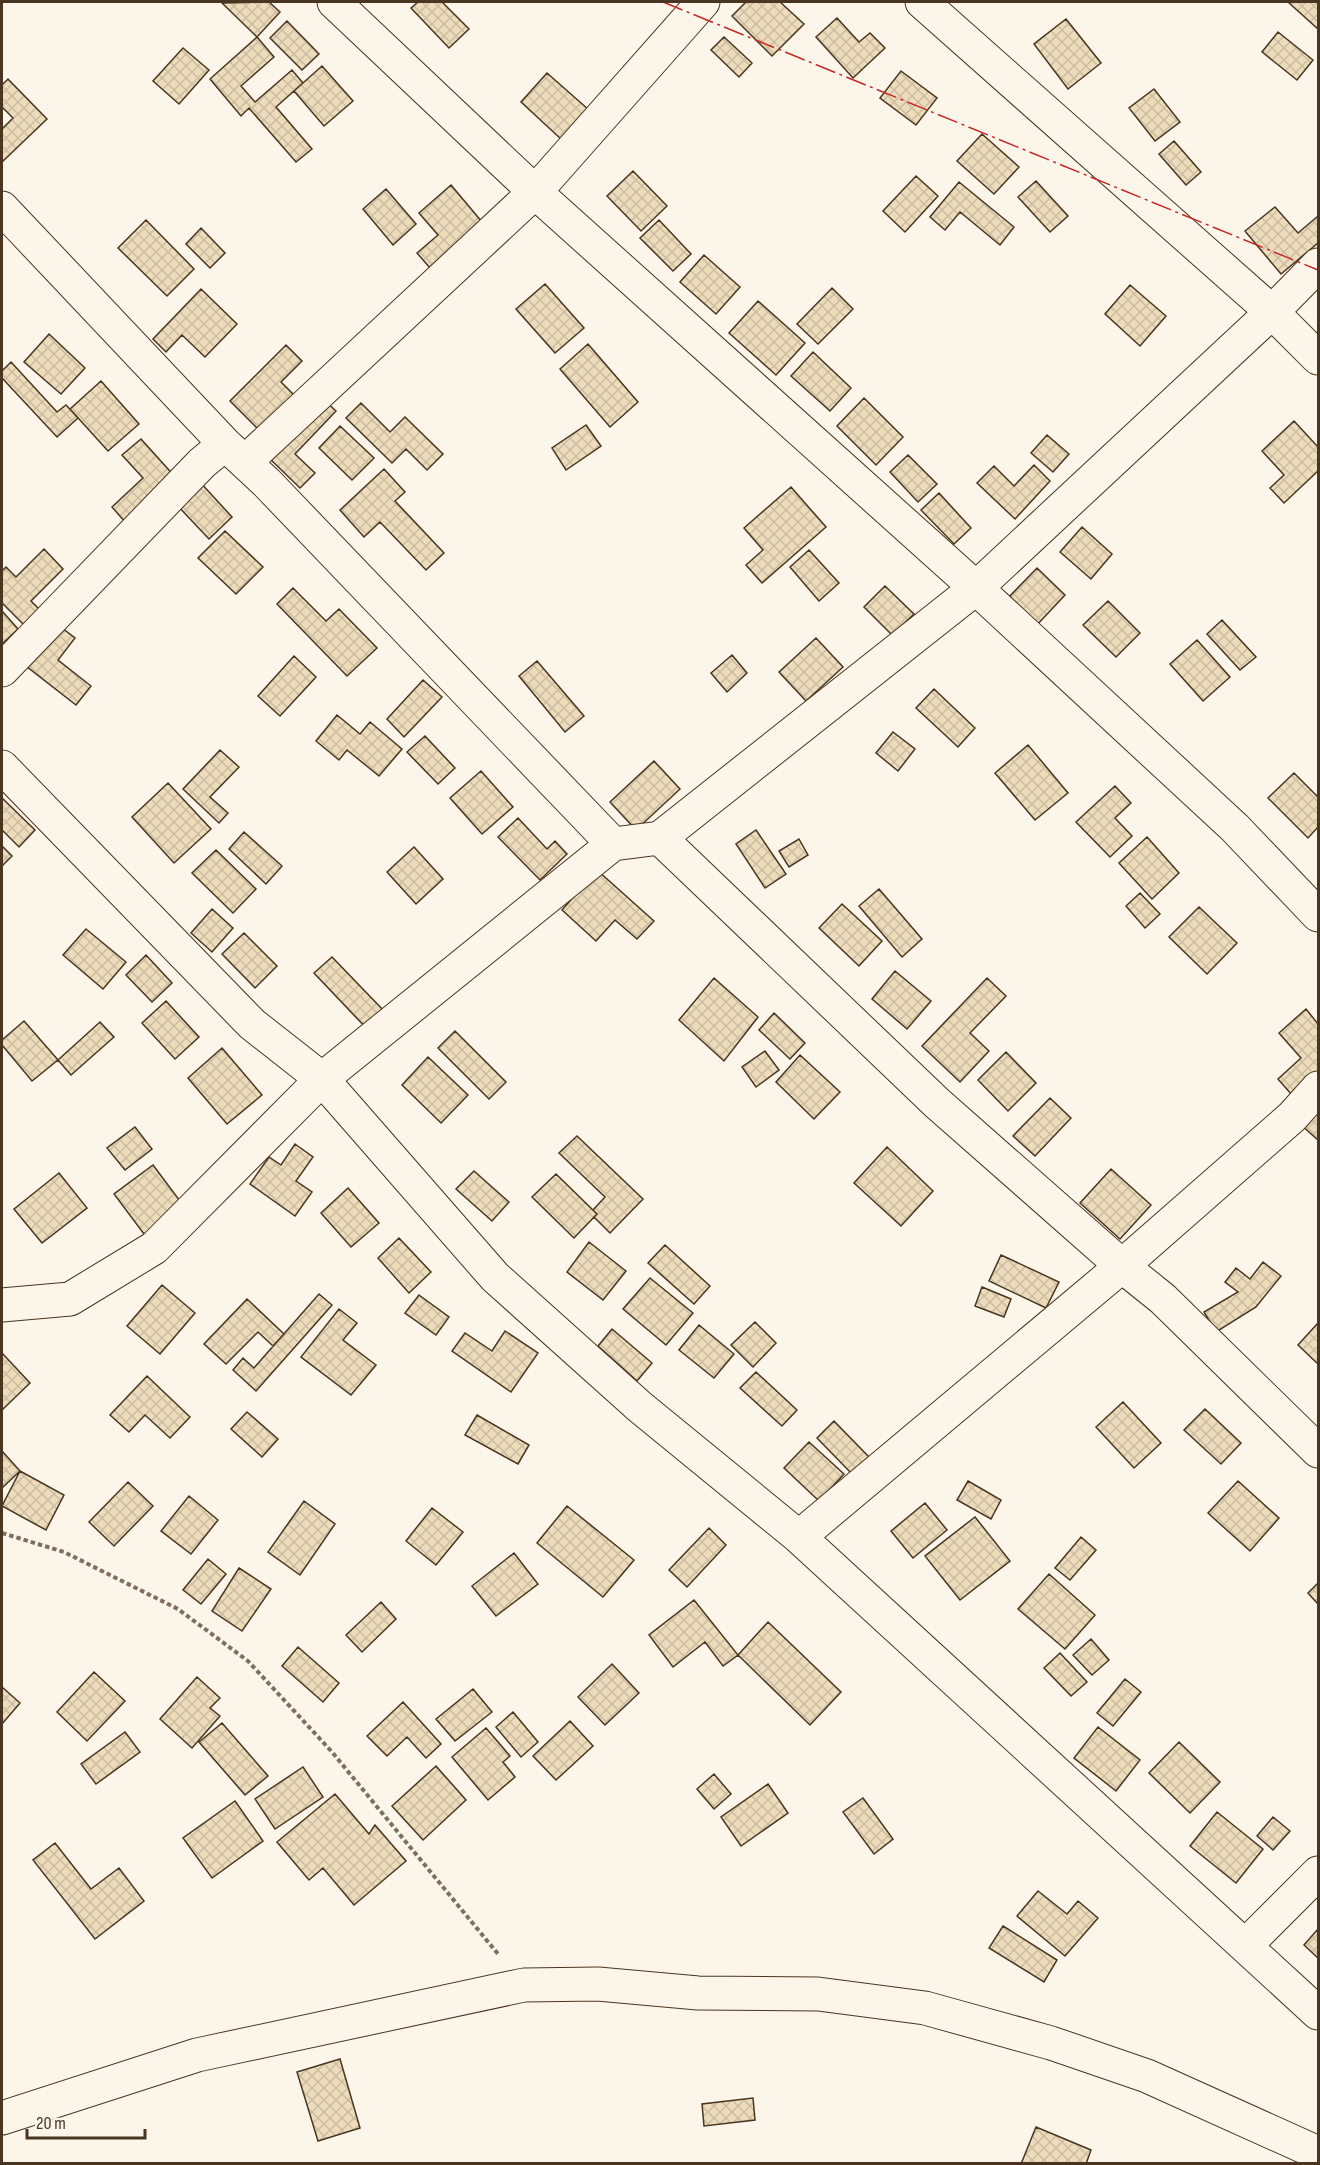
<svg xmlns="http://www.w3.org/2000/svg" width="1320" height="2165" viewBox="0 0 1320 2165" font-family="'Sofia Sans Condensed',sans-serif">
<defs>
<pattern id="building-cross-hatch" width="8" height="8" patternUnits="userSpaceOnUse" patternTransform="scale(1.5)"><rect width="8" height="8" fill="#ecdcbc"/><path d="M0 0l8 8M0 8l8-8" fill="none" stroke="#ccbda1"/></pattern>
</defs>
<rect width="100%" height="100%" fill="#fbf6e9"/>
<!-- building -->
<path fill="url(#building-cross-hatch)" stroke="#4a3520" stroke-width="1.5" d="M 269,2 L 280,12 L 257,37 L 222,3 Z
M 418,2 L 442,2 L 469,29 L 449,48 L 411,8 Z
M 746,2 L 780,2 L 804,24 L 772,56 L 732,16 Z
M 1288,2 L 1318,2 L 1318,29 Z
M 837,18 L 859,42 L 870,33 L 885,48 L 853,78 L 816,37 Z
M 1066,19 L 1101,63 L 1068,89 L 1034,44 Z
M 287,21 L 319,54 L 302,70 L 270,38 Z
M 1278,32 L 1313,60 L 1297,80 L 1262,52 Z
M 257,37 L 274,57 L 241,86 L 255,102 L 292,70 L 303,83 L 276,107 L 312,149 L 296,162 L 249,108 L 241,116 L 210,79 Z
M 724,37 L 752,63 L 739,77 L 711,50 Z
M 183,48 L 209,70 L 179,104 L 153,81 Z
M 322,66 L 353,101 L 324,126 L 294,91 Z
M 901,71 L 937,98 L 916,125 L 880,98 Z
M 547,73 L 589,110 L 562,140 L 521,102 Z
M 8,79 L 47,119 L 2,162 L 2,129 L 13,118 L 2,107 L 2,85 Z
M 1154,89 L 1180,122 L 1155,141 L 1129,108 Z
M 982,134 L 1019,167 L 994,194 L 957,161 Z
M 1174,141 L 1201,172 L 1186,185 L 1159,154 Z
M 633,171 L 667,206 L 641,231 L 607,196 Z
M 916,176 L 938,196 L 905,232 L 883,211 Z
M 1036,181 L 1068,216 L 1050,232 L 1018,197 Z
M 959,182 L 1014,227 L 1000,245 L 960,212 L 945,230 L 930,217 Z
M 451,185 L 482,222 L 430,268 L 417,253 L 438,235 L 419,213 Z
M 386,189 L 416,224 L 393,245 L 363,209 Z
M 1275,207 L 1298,233 L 1318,216 L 1318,243 L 1281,274 L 1245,231 Z
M 146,220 L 194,269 L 167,296 L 118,248 Z
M 659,220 L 691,254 L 673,271 L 640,238 Z
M 201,228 L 225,253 L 210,268 L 186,244 Z
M 704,255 L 740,287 L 716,314 L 680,282 Z
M 545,284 L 584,328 L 555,353 L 516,309 Z
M 1130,285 L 1166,316 L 1140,346 L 1105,314 Z
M 832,288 L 853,309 L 818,344 L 797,324 Z
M 201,289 L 237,324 L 205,357 L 182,335 L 166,352 L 153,339 Z
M 758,301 L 805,343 L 776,375 L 729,333 Z
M 49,334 L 85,368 L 61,394 L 24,362 Z
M 588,344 L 638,402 L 610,427 L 560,369 Z
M 286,345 L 302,361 L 281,382 L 294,395 L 259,430 L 230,401 Z
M 813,352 L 851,388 L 830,411 L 791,376 Z
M 11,362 L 57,412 L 66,405 L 78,418 L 57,437 L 2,378 L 2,371 Z
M 101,381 L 139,424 L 108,451 L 70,409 Z
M 321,397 L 336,411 L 295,454 L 315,473 L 300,488 L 267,456 Z
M 864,398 L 903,437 L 876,465 L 837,426 Z
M 361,403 L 390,432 L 405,417 L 443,454 L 427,470 L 406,449 L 392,463 L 346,418 Z
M 1294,421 L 1318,447 L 1318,471 L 1284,503 L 1270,488 L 1284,475 L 1262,451 Z
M 586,425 L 601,446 L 566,470 L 552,448 Z
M 340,426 L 374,458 L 352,480 L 319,448 Z
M 1047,435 L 1069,454 L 1053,472 L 1031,453 Z
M 141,439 L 177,479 L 126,523 L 112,507 L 143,478 L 122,455 Z
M 908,455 L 937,484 L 918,502 L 890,472 Z
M 1034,465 L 1050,481 L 1015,519 L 977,483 L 994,466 L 1014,486 Z
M 384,469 L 405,492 L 395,501 L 444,553 L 426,570 L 380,522 L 364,537 L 340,510 Z
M 199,481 L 232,517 L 209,539 L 175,503 Z
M 791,487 L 826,527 L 762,583 L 746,565 L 763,550 L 744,528 Z
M 939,493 L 971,528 L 954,544 L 921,510 Z
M 1082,527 L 1112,554 L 1091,579 L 1060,552 Z
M 225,531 L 263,567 L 236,594 L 198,558 Z
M 44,549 L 63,569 L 31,601 L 40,610 L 25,626 L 2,603 L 2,571 L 6,567 L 16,577 Z
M 809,550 L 839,583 L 819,601 L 790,567 Z
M 1037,568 L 1065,595 L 1035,627 L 1006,600 Z
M 885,586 L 914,614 L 892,635 L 864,607 Z
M 293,588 L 326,621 L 339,609 L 377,648 L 347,676 L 277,604 Z
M 1108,601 L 1140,633 L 1116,657 L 1083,625 Z
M 2,611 L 18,629 L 2,644 Z
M 1222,620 L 1256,657 L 1240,670 L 1207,634 Z
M 58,625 L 75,638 L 58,660 L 91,686 L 76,705 L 26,666 Z
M 816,638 L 843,667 L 806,701 L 779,672 Z
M 1197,640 L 1230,677 L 1203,701 L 1170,664 Z
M 732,655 L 747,673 L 727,692 L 711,673 Z
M 294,656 L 316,677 L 280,716 L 258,696 Z
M 537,661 L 584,716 L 565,732 L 519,676 Z
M 423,680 L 442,697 L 404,737 L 387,719 Z
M 934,689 L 975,728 L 958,747 L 916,708 Z
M 337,715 L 360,734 L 370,722 L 402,749 L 379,776 L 347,750 L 339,760 L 316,741 Z
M 893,732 L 915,749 L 898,771 L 876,753 Z
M 425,736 L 455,768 L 438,784 L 407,752 Z
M 1028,745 L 1068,793 L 1035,820 L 995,773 Z
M 220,750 L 239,767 L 210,797 L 228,813 L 219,823 L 183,789 Z
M 654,761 L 680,789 L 636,830 L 610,802 Z
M 481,771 L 513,807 L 482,834 L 450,798 Z
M 1294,773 L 1317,796 L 1318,794 L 1318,827 L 1308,838 L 1268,798 Z
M 168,783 L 211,829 L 174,863 L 132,817 Z
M 1115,786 L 1131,803 L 1115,818 L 1132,836 L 1110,857 L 1076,822 Z
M 2,798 L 35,830 L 19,847 L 2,830 Z
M 518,818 L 547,849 L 555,841 L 567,854 L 540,880 L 498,837 Z
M 756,830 L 786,874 L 765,888 L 736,844 Z
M 244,832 L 282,866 L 266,884 L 229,849 Z
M 1147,837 L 1179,873 L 1152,899 L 1119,863 Z
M 799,839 L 808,855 L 789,867 L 779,851 Z
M 2,846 L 12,856 L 2,866 Z
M 414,847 L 443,879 L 416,904 L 387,872 Z
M 216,850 L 256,889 L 233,913 L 192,873 Z
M 597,870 L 654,921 L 637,939 L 615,920 L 596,941 L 562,910 Z
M 879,889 L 922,939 L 902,957 L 859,906 Z
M 1140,893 L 1160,914 L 1145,928 L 1126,906 Z
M 842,904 L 882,941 L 859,966 L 819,928 Z
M 1199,907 L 1237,943 L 1207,974 L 1169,937 Z
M 212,909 L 233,928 L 212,952 L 191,933 Z
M 86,929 L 126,962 L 103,989 L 63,955 Z
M 244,933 L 277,966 L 255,988 L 222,954 Z
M 146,955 L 172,983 L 152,1002 L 126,975 Z
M 332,957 L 386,1013 L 368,1030 L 314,973 Z
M 895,971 L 931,1001 L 907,1029 L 872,999 Z
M 714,978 L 758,1017 L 724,1061 L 679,1020 Z
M 987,978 L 1006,996 L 970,1033 L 989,1051 L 960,1082 L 922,1046 Z
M 166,1001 L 199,1037 L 175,1059 L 142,1023 Z
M 1306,1009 L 1318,1024 L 1318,1071 L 1292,1095 L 1278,1079 L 1301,1058 L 1279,1033 Z
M 774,1013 L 805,1043 L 790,1059 L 759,1030 Z
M 24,1021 L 58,1060 L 32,1081 L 2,1045 L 2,1040 Z
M 100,1022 L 114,1037 L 71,1075 L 58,1060 Z
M 455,1031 L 506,1082 L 489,1099 L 438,1048 Z
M 222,1048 L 262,1095 L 227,1124 L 188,1078 Z
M 765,1051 L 779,1070 L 756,1087 L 742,1067 Z
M 1006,1052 L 1036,1083 L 1008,1111 L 978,1080 Z
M 800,1055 L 840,1092 L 814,1119 L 776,1082 Z
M 428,1057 L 468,1095 L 441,1123 L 402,1085 Z
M 1050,1098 L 1071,1118 L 1035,1156 L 1013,1136 Z
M 1318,1103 L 1318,1140 L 1300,1124 Z
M 135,1127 L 152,1149 L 125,1170 L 107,1148 Z
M 577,1136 L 643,1199 L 610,1233 L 594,1217 L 597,1214 L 593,1210 L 605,1197 L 559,1153 Z
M 295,1144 L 313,1157 L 296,1181 L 312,1192 L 295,1216 L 250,1184 L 269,1157 L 281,1165 Z
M 887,1147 L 933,1191 L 901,1226 L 854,1183 Z
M 153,1165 L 183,1205 L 144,1234 L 114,1194 Z
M 1111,1169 L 1151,1205 L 1120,1239 L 1080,1203 Z
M 474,1171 L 509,1202 L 492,1221 L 456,1189 Z
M 59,1173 L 87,1208 L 42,1243 L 14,1209 Z
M 556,1174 L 597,1214 L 574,1238 L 532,1197 Z
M 348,1188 L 379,1223 L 351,1247 L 321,1213 Z
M 399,1238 L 431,1272 L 409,1293 L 378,1258 Z
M 589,1242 L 626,1271 L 603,1300 L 567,1272 Z
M 665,1245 L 710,1286 L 694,1304 L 648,1263 Z
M 1001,1255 L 1059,1282 L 1046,1308 L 989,1281 Z
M 1263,1262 L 1281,1276 L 1256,1307 L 1216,1332 L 1204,1312 L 1238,1292 L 1225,1282 L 1236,1268 L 1250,1279 Z
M 650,1278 L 693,1313 L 666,1345 L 623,1309 Z
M 162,1285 L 195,1313 L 160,1354 L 127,1326 Z
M 982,1287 L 1011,1299 L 1004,1317 L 975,1306 Z
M 319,1294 L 332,1305 L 256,1391 L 233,1370 L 243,1358 L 254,1368 Z
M 419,1295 L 449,1317 L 436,1335 L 405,1313 Z
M 247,1299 L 284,1334 L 273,1346 L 258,1332 L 226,1364 L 204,1344 Z
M 339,1309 L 357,1323 L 343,1340 L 376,1365 L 351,1395 L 301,1357 Z
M 755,1322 L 776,1343 L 753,1367 L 731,1345 Z
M 1318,1323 L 1318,1364 L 1298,1345 Z
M 699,1325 L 734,1354 L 714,1378 L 679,1350 Z
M 612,1329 L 652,1363 L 637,1381 L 598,1346 Z
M 505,1331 L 538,1353 L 511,1392 L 452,1351 L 465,1333 L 492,1351 Z
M 2,1353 L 30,1383 L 2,1410 Z
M 756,1372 L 797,1410 L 782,1426 L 740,1388 Z
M 147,1376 L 190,1417 L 170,1438 L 145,1415 L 129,1432 L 110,1415 Z
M 1123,1402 L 1161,1443 L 1134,1468 L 1096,1427 Z
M 1205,1409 L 1241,1443 L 1221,1464 L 1184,1430 Z
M 247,1412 L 278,1439 L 262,1457 L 231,1429 Z
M 477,1415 L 529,1445 L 518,1464 L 465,1435 Z
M 834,1421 L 869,1457 L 852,1474 L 817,1438 Z
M 809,1442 L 844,1474 L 819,1501 L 784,1468 Z
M 2,1451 L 20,1471 L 2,1488 Z
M 20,1471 L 64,1495 L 46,1530 L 2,1506 Z
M 968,1481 L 1001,1500 L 991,1519 L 957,1500 Z
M 1238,1481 L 1279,1518 L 1250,1551 L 1208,1513 Z
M 128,1482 L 153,1506 L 114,1546 L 89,1522 Z
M 189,1496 L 218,1520 L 191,1554 L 161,1531 Z
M 304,1501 L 335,1524 L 300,1575 L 268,1552 Z
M 925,1503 L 947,1530 L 913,1558 L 891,1531 Z
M 567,1506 L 634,1560 L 603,1597 L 537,1543 Z
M 432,1508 L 463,1532 L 436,1565 L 406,1541 Z
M 975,1517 L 1010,1561 L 960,1600 L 925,1556 Z
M 709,1528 L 726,1545 L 687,1587 L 669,1570 Z
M 1081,1537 L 1096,1550 L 1070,1580 L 1055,1568 Z
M 514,1553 L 538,1584 L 496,1616 L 472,1586 Z
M 208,1559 L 226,1574 L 201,1604 L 183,1590 Z
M 239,1568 L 271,1589 L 242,1631 L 212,1611 Z
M 1049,1574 L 1095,1615 L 1065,1649 L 1018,1609 Z
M 1318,1583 L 1318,1604 L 1308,1593 Z
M 694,1600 L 738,1655 L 723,1666 L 705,1642 L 673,1667 L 649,1635 Z
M 381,1602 L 396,1619 L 362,1652 L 346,1635 Z
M 768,1622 L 841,1692 L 810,1725 L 738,1655 Z
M 1091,1639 L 1109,1660 L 1092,1675 L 1073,1655 Z
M 298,1647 L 339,1683 L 323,1702 L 282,1666 Z
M 1060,1653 L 1087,1682 L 1071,1696 L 1044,1668 Z
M 612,1664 L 639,1693 L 605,1725 L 578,1697 Z
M 94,1672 L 125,1701 L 87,1741 L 57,1712 Z
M 197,1677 L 220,1698 L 210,1708 L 220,1716 L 192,1748 L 160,1719 Z
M 1125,1679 L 1141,1692 L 1113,1726 L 1097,1713 Z
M 2,1687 L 20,1703 L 2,1724 Z
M 473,1689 L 492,1712 L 455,1741 L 436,1719 Z
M 403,1702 L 441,1744 L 426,1758 L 407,1737 L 387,1756 L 367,1736 Z
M 513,1712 L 538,1742 L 521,1757 L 496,1727 Z
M 570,1721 L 593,1746 L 556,1780 L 533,1756 Z
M 222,1723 L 268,1776 L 245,1795 L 199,1742 Z
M 1098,1727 L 1140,1760 L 1116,1791 L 1074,1758 Z
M 486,1728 L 510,1756 L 503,1762 L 515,1777 L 488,1800 L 452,1757 Z
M 125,1732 L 140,1752 L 96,1784 L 81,1764 Z
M 1179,1742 L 1220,1782 L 1190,1813 L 1149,1773 Z
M 436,1766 L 466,1800 L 423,1840 L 392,1806 Z
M 303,1767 L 323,1797 L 275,1829 L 255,1799 Z
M 714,1774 L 731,1794 L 714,1809 L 697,1789 Z
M 768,1784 L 788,1813 L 741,1846 L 721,1817 Z
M 335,1794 L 369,1834 L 375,1825 L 406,1861 L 354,1905 L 323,1868 L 309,1880 L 277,1842 Z
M 863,1798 L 893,1839 L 874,1854 L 843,1812 Z
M 235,1801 L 263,1841 L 212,1878 L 183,1838 Z
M 1217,1812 L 1263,1849 L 1236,1883 L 1190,1846 Z
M 1273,1817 L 1290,1831 L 1273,1850 L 1257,1836 Z
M 55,1843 L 91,1889 L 119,1868 L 144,1901 L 95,1939 L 33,1860 Z
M 1038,1891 L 1067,1914 L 1078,1901 L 1098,1918 L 1065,1956 L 1017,1916 Z
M 1003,1926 L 1057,1960 L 1044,1982 L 989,1948 Z
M 1318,1929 L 1318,1958 L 1304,1945 Z
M 340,2059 L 360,2128 L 318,2141 L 297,2072 Z
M 753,2098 L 755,2120 L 704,2126 L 702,2104 Z
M 1036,2127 L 1091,2150 L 1086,2164 L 1021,2164 Z"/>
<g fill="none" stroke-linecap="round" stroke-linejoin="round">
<defs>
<path id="minor" d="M 334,2 L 535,192 L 976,588 L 1235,828 L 1318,915
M 922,2 L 1272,312 L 1318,358
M 2,208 L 225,444 L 267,483 L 613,844
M 245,462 L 535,192 L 703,2
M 2,670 L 202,463 L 225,444
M 2,767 L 252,1024 L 322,1079 L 495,1277 L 640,1407 L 799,1537 L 1318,2013
M 660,838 L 937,1103 L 1122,1266 L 1163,1299 L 1318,1451
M 2,1305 L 70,1299 L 154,1248 L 322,1079 L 613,844 L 660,838 L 976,588 L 1272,312 L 1318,265
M 799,1537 L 1122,1266 L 1292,1117 L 1318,1088
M 1245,1946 L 1318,1873"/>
<path id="trunk" d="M 2,2118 L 197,2055 L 524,1985 L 598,1984 L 698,1993 L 818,1994 L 925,2008 L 1051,2043 L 1147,2076 L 1318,2153"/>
</defs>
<!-- minor casing -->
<use href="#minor" stroke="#4a3520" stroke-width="35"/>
<!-- trunk casing -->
<use href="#trunk" stroke="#4a3520" stroke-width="35"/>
<!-- path -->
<path stroke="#7f6f5c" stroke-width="4" stroke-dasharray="4.5 3" stroke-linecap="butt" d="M 2,1533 L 64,1552 L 178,1609 L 248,1661 L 332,1752 L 498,1954"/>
<!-- minor -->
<use href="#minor" stroke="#fbf6e9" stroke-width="33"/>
<!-- trunk -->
<use href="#trunk" stroke="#fbf6e9" stroke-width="33"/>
<!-- power -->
<path stroke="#c62828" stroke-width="1.5" stroke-dasharray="21 4.5 3 4.5" stroke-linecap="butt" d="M 663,2 L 1318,270"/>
</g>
<!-- border -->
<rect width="1320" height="2165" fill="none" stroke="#4a3520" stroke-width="6"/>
<!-- scale -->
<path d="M27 2129v9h118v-9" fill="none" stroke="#4a3520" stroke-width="3"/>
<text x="36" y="2129" font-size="18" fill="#4a3520" stroke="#fbf6e9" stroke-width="4.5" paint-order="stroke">20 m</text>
</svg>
